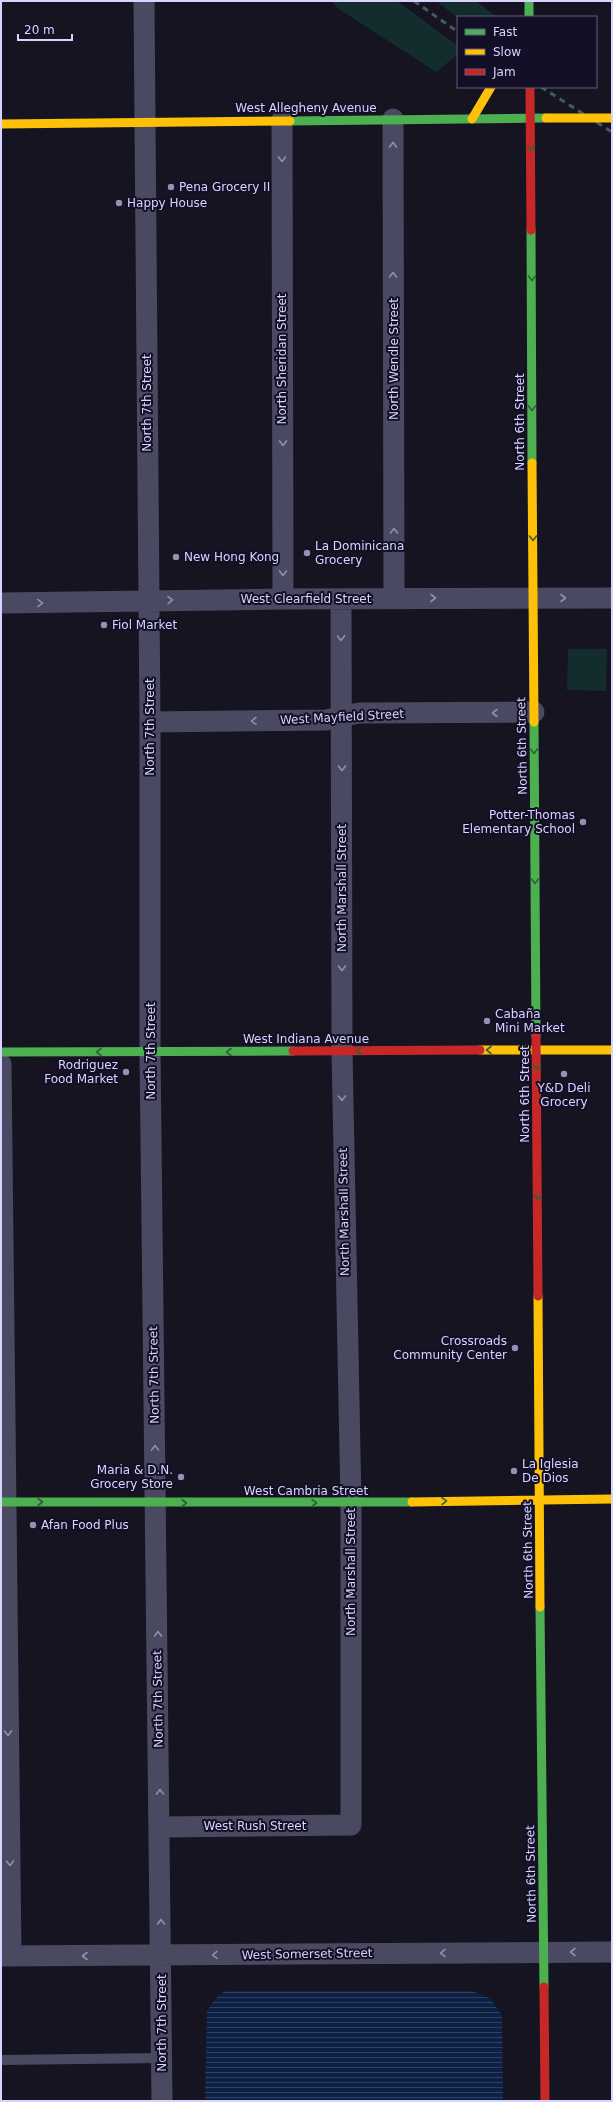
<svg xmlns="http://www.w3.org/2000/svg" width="613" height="2102" viewBox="0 0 613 2102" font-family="'DejaVu Sans',sans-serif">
<defs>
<pattern id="water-rules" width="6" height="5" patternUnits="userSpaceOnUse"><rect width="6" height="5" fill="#0d2144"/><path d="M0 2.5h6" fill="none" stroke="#304060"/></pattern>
</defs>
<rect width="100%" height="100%" fill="#161421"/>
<!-- green -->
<path fill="#132c2d" d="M 331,1 L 397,1 L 458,46 L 458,54 L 436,72 L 339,9 Z
M 436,1 L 476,1 L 497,17 L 458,18 Z
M 568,649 L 607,649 L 606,691 L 567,690 Z"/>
<!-- water -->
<path fill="url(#water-rules)" d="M 225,1991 L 473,1991 L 491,1999 L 502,2016 L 503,2101 L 205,2101 L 207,2011 L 215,1999 Z"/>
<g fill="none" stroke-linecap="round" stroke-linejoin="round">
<!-- lane -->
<path stroke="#4a4962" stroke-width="10" d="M 1,2060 L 162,2058"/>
<!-- street -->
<path stroke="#4a4962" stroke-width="21" d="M 144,1 L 150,722 L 150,1052 L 162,2101
M 393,119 L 394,598
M 282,120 L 283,599
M 1,603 L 283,599 L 612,598
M 150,722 L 326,720 L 359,713 L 534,712
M 1,1064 L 11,1956
M 160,1827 L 351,1825 L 351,1503 L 342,1051 L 341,599
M 1,1956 L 612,1952"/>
<!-- fast -->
<path stroke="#4caf50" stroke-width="9" d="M 529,1 L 529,17
M 290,121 L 545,118
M 531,230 L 532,463
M 534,722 L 536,1036
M 1,1052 L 293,1051
M 1,1502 L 412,1502
M 540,1607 L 544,1987"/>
<!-- slow -->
<path stroke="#ffc107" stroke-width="9" d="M 472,119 L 491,87
M 1,124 L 290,121
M 532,463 L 534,722
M 480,1050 L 612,1050
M 538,1296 L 540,1607
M 412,1502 L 612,1499"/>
<!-- jam -->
<path stroke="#c62828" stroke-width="9" d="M 530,87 L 531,230
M 536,1036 L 538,1296
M 293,1051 L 480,1050
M 544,1987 L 545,2101"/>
<!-- rail -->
<path stroke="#43596b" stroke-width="3" stroke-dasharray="6 5" stroke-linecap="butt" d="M 414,1 L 458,32
M 541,87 L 612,132"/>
<!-- slow-bridge -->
<path stroke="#ffc107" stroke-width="9" d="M 546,118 L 612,118"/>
</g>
<!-- one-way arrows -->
<defs><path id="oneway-chevron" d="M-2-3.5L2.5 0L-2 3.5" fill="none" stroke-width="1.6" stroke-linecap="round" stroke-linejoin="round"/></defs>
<g stroke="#928eb0">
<use href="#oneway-chevron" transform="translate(393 145) rotate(-90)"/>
<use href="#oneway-chevron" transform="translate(282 159) rotate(90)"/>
<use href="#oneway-chevron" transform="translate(393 275) rotate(-90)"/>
<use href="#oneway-chevron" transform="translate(283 443) rotate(90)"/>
<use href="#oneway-chevron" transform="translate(394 531) rotate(-90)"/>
<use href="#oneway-chevron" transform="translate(283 573) rotate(90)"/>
<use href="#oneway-chevron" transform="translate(433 598)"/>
<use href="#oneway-chevron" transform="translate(563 598)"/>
<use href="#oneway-chevron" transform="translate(170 600) rotate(-1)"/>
<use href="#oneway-chevron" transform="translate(40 603) rotate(-1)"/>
<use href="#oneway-chevron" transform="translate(341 638) rotate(89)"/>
<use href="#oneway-chevron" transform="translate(495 713) rotate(180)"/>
<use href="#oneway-chevron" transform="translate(254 721) rotate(179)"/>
<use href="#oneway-chevron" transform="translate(342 768) rotate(90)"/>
<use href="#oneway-chevron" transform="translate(342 968) rotate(90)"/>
<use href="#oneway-chevron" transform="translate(342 1098) rotate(89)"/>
<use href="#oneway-chevron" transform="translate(155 1448) rotate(-91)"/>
<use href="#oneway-chevron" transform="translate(158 1634) rotate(-91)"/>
<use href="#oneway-chevron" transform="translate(8 1733) rotate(89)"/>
<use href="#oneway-chevron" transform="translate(160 1792) rotate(-91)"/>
<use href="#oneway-chevron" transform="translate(10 1863) rotate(89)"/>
<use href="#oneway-chevron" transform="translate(161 1922) rotate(-91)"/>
<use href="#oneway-chevron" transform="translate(573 1952) rotate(180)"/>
<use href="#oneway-chevron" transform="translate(443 1953) rotate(179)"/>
<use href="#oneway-chevron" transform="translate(215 1955) rotate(179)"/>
<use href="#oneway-chevron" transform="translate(85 1956) rotate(180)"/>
</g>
<g stroke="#305f3b">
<use href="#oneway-chevron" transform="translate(531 148) rotate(90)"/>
<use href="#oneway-chevron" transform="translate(532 278) rotate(90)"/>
<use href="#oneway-chevron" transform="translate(532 408) rotate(90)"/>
<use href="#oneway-chevron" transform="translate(533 538) rotate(90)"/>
<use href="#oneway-chevron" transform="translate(534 751) rotate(89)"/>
<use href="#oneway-chevron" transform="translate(535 881) rotate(89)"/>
<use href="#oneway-chevron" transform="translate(489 1050) rotate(180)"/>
<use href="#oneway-chevron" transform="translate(359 1051) rotate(180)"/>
<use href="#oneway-chevron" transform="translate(99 1052) rotate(180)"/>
<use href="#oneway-chevron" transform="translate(229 1052) rotate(180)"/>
<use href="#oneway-chevron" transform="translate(537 1067) rotate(90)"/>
<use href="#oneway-chevron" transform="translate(538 1197) rotate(90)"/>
<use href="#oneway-chevron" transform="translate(444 1501) rotate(-1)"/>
<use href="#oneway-chevron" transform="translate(40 1502)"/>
<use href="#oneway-chevron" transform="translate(184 1503)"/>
<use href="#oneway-chevron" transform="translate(314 1503)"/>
</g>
<!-- markers -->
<g fill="#9591b1" stroke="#130f26" stroke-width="1.5">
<circle cx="171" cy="187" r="4"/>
<circle cx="119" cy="203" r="4"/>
<circle cx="307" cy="553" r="4"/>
<circle cx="176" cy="557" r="4"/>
<circle cx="104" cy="625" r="4"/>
<circle cx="583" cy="822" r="4"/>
<circle cx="487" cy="1021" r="4"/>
<circle cx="126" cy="1072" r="4"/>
<circle cx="564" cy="1074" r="4"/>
<circle cx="515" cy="1348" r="4"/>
<circle cx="514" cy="1471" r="4"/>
<circle cx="181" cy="1477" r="4"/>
<circle cx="33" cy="1525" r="4"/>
</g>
<g text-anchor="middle" stroke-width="4" stroke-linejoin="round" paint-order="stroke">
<!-- street labels -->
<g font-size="12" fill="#d9d4ff" stroke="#130f26">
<text x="306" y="112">West Allegheny Avenue</text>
<text transform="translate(282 359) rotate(-90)" y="4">North Sheridan Street</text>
<text transform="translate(394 359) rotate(-90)" y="4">North Wendle Street</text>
<text transform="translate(147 403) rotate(-90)" y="4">North 7th Street</text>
<text transform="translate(520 422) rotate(-90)" y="4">North 6th Street</text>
<text x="306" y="603">West Clearfield Street</text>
<text transform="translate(342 717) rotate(-3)" y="4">West Mayfield Street</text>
<text transform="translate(150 727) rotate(-90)" y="4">North 7th Street</text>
<text transform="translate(522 746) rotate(-91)" y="4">North 6th Street</text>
<text transform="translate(342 888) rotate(-90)" y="4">North Marshall Street</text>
<text x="306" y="1043">West Indiana Avenue</text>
<text transform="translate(151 1051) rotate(-90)" y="4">North 7th Street</text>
<text transform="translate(525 1094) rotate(-90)" y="4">North 6th Street</text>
<text transform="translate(344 1212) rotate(-91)" y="4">North Marshall Street</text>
<text transform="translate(154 1375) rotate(-91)" y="4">North 7th Street</text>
<text x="306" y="1495">West Cambria Street</text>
<text transform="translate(528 1550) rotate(-91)" y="4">North 6th Street</text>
<text transform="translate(351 1572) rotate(-90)" y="4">North Marshall Street</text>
<text transform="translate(158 1699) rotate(-91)" y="4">North 7th Street</text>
<text x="255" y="1830">West Rush Street</text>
<text transform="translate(531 1874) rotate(-91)" y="4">North 6th Street</text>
<text transform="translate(307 1954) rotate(-1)" y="4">West Somerset Street</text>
<text transform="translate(162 2023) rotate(-90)" y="4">North 7th Street</text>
</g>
<!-- poi labels -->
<g font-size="12" fill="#d9d4ff" stroke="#130f26" text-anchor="start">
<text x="179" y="191">Pena Grocery II</text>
<text x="127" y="207">Happy House</text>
<text x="315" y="550">La Dominicana<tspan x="315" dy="14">Grocery</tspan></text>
<text x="184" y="561">New Hong Kong</text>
<text x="112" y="629">Fiol Market</text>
<text x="575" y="819" text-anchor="end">Potter-Thomas<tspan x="575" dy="14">Elementary School</tspan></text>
<text x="495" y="1018">Cabaña<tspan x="495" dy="14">Mini Market</tspan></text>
<text x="118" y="1069" text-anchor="end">Rodriguez<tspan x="118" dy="14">Food Market</tspan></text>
<text x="564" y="1092" text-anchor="middle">Y&amp;D Deli<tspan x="564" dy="14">Grocery</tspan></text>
<text x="507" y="1345" text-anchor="end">Crossroads<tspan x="507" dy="14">Community Center</tspan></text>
<text x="522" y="1468">La Iglesia<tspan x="522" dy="14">De Dios</tspan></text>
<text x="173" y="1474" text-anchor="end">Maria &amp; D.N.<tspan x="173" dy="14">Grocery Store</tspan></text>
<text x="41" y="1529">Afan Food Plus</text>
</g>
</g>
<!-- border -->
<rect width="613" height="2102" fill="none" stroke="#d9d4ff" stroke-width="4"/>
<!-- legend -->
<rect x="457" y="16" width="140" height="72" fill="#130f26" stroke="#625e7d"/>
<rect x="465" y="29" width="20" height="6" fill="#4caf50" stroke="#625e7d"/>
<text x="493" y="36" font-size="12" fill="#d9d4ff">Fast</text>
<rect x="465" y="49" width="20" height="6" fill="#ffc107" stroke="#625e7d"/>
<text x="493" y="56" font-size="12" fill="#d9d4ff">Slow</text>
<rect x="465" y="69" width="20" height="6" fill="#c62828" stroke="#625e7d"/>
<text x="493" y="76" font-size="12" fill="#d9d4ff">Jam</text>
<!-- scale -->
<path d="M18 34v6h54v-6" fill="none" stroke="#d9d4ff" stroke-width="2"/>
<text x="24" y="34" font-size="12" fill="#d9d4ff" stroke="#130f26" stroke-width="3" paint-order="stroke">20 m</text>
</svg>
